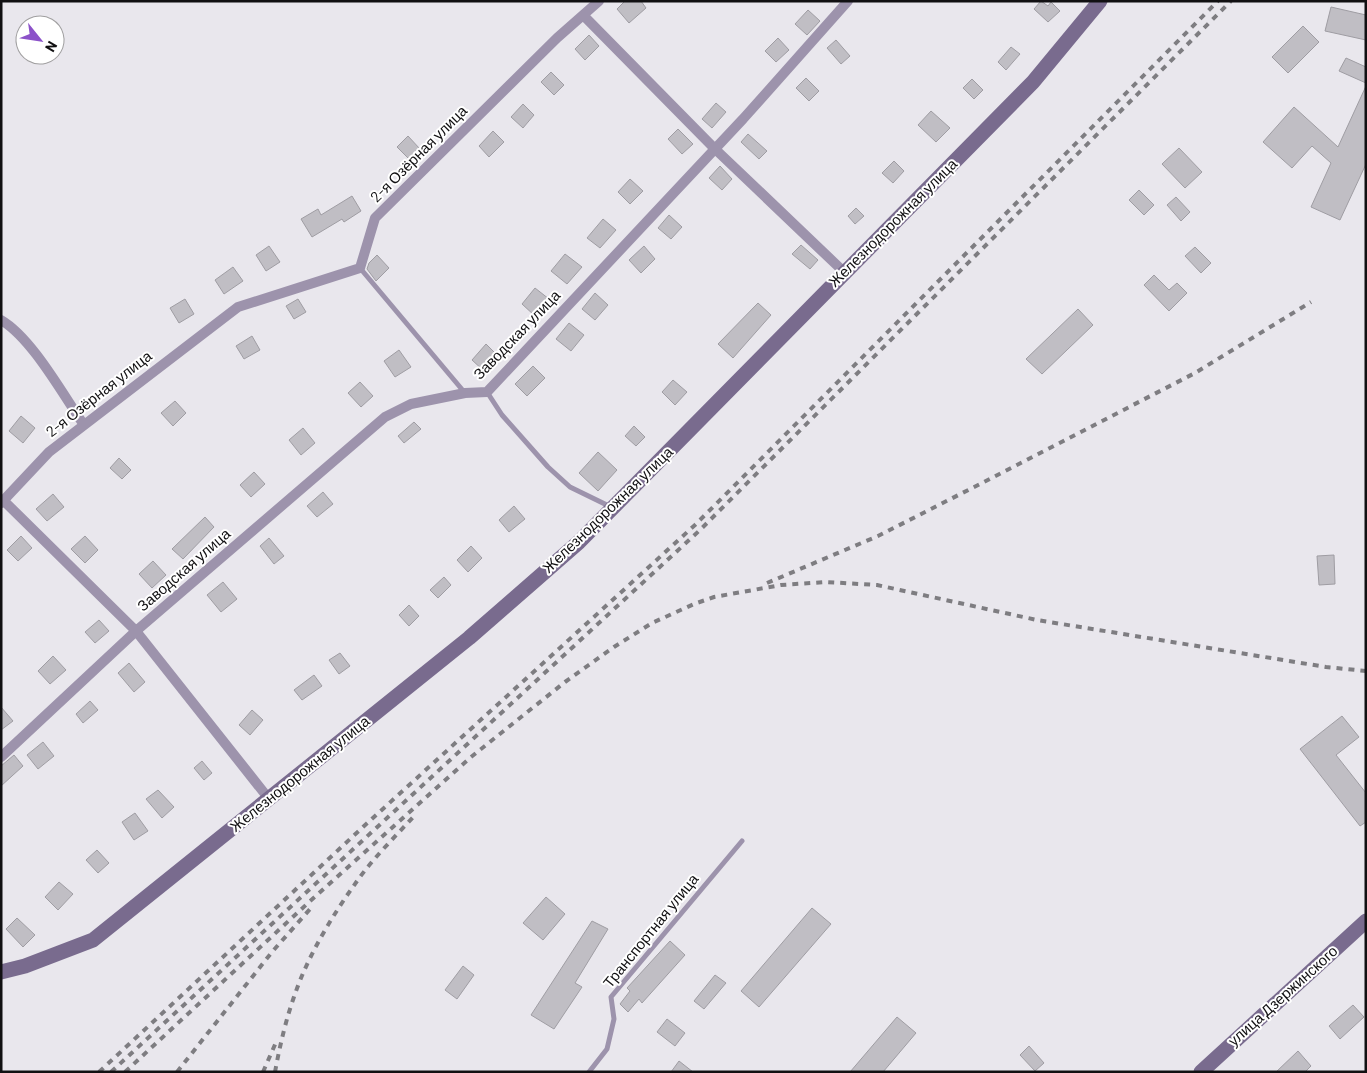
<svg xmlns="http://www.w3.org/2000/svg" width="1367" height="1073" viewBox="0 0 1367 1073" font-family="Barlow,sans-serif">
<rect width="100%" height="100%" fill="#e9e7ed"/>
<!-- building -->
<path fill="#c0bec4" stroke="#9f9da3" d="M 625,1 L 641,1 L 646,8 L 629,23 L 617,9 Z
M 1041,1 L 1048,6 L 1051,2 L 1060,11 L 1048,22 L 1034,9 Z
M 1331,7 L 1366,15 L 1366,40 L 1325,31 Z
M 808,10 L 820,21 L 807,35 L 795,24 Z
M 1303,26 L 1319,42 L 1288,73 L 1272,57 Z
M 589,35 L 599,46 L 585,60 L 575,49 Z
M 778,38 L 789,50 L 776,62 L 765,51 Z
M 836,40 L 850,56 L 841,64 L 827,48 Z
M 1011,47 L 1020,54 L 1006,70 L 998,62 Z
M 1346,58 L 1366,67 L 1366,83 L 1339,71 Z
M 551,72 L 564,85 L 554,95 L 541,82 Z
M 806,78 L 819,91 L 809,101 L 796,88 Z
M 972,79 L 983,90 L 974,99 L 963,88 Z
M 1366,86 L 1366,164 L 1340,220 L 1311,207 L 1331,163 L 1312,146 L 1292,168 L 1263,142 L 1294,107 L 1338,147 Z
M 716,103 L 726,112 L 712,128 L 702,119 Z
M 523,104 L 534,115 L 523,128 L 511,117 Z
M 931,111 L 950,128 L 936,142 L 918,125 Z
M 678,129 L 693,144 L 682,154 L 668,139 Z
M 493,131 L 504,142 L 489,157 L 479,146 Z
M 748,134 L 767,151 L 759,159 L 741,142 Z
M 408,136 L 420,149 L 409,159 L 397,147 Z
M 1179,148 L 1202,172 L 1185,188 L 1162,164 Z
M 894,161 L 904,171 L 893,183 L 882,173 Z
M 720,166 L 732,179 L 722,190 L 709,178 Z
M 630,179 L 643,191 L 630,204 L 618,192 Z
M 1139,190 L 1154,205 L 1144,215 L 1129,200 Z
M 352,196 L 361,211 L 344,222 L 342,219 L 312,237 L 301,219 L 318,209 L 321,215 Z
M 1176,197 L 1190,212 L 1181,221 L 1167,205 Z
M 856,208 L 864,216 L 855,224 L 848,216 Z
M 669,215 L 682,227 L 671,239 L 658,228 Z
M 603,219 L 616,230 L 600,248 L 587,238 Z
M 801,245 L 818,260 L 810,269 L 792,254 Z
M 269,246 L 280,262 L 266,271 L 256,255 Z
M 644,246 L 655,259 L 641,273 L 629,260 Z
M 1195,247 L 1211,263 L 1201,273 L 1185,256 Z
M 565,254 L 582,267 L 567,284 L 551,271 Z
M 377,255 L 389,268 L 376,281 L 367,269 L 369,263 Z
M 233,267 L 243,281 L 224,294 L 215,280 Z
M 1154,275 L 1169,290 L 1177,283 L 1187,293 L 1169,311 L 1144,285 Z
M 535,288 L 549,299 L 535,316 L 522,304 Z
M 595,293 L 608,305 L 595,320 L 582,309 Z
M 185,299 L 194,314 L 179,323 L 170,308 Z
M 298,299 L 306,312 L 294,319 L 286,306 Z
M 758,303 L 771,315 L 733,358 L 718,344 Z
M 1078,309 L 1093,325 L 1042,374 L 1026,359 Z
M 569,323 L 584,335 L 571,351 L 556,339 Z
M 252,336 L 260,350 L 244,359 L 236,346 Z
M 486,344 L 498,356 L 484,371 L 472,360 Z
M 399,350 L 411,367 L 395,377 L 384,361 Z
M 533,366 L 545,378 L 527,396 L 515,384 Z
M 673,380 L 687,392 L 675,405 L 662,392 Z
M 360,382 L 373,396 L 361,407 L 348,393 Z
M 175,401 L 186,413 L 173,426 L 161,413 Z
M 21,416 L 35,428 L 23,443 L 9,431 Z
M 414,422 L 421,429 L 404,443 L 398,436 Z
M 634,426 L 645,437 L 636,446 L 625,436 Z
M 303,428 L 315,443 L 301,455 L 289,440 Z
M 598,452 L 617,470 L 598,491 L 579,473 Z
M 119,458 L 131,470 L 122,479 L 110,468 Z
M 254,472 L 265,484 L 251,497 L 240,485 Z
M 323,492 L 333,504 L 317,517 L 307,506 Z
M 53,494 L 64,507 L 47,521 L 36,509 Z
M 514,506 L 525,519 L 509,532 L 499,520 Z
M 205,517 L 214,527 L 183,559 L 172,549 Z
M 21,536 L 32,548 L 18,561 L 7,550 Z
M 85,536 L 98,550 L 85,563 L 71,549 Z
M 269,538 L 284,556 L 274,564 L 260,546 Z
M 471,546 L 482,558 L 468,572 L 457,560 Z
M 1334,555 L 1335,584 L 1319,585 L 1317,556 Z
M 153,561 L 166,575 L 152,588 L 139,574 Z
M 444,577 L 451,585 L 438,598 L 430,590 Z
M 223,582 L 237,599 L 221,612 L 207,595 Z
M 409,605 L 419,616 L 409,626 L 399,615 Z
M 99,620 L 109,631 L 95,643 L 85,632 Z
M 340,653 L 350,666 L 339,674 L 329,660 Z
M 53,656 L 66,670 L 50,684 L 38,671 Z
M 129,663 L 145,682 L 134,692 L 118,673 Z
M 314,675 L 322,686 L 302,700 L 294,690 Z
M 90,701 L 98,710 L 83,723 L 76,714 Z
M 1,707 L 13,721 L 1,730 Z
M 252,710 L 263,720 L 250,735 L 239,725 Z
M 1342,716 L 1359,737 L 1336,755 L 1366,793 L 1366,822 L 1360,826 L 1300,749 Z
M 43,742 L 54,756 L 38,769 L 27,755 Z
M 14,755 L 23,766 L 1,786 L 1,766 Z
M 202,761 L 212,773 L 204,780 L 194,768 Z
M 158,790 L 174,807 L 162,818 L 146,799 Z
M 135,813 L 148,831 L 134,840 L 122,822 Z
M 97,850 L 109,863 L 98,873 L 86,860 Z
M 59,882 L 73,894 L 58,910 L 45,897 Z
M 546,897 L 565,914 L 543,940 L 523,923 Z
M 812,908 L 831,924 L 759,1007 L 741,991 Z
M 17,918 L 35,935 L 23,947 L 6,929 Z
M 592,921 L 608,929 L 575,983 L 582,987 L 554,1029 L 531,1015 Z
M 670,941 L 685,955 L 642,1003 L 639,999 L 628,1012 L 620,1004 L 630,991 L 627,988 Z
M 463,966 L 474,975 L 457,999 L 445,990 Z
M 715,975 L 726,983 L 704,1009 L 694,1001 Z
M 1353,1005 L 1364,1017 L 1340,1039 L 1329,1026 Z
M 897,1017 L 916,1033 L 883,1072 L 850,1072 Z
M 667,1019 L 685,1033 L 675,1046 L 657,1032 Z
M 1029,1046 L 1044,1063 L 1035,1071 L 1020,1055 Z
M 1298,1051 L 1311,1066 L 1305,1072 L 1276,1072 Z
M 679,1061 L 693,1072 L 671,1072 Z"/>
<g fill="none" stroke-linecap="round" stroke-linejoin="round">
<!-- lane -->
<path stroke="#9d93ac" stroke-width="5" d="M 360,268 L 465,393
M 487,392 L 502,415 L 548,467 L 570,487 L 611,507
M 589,1072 L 607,1049 L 614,1019 L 611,997 L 742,841"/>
<!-- street -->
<path stroke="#9d93ac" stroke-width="10" d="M 583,15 L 714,148 L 844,272
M 1,320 C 32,338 63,395 84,425
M 4,501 L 136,631 L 269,799
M 1,503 L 49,452 L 238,307 L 360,268 L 375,218 L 557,38 L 599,1
M 1,757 L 136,631 L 385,417 L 411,404 L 465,393 L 487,392 L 743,119 L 848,1"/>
<!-- secondary -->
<path stroke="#796b8e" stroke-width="15" d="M 1,972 L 25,966 L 93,940 L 469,638 L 579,542 L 1033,82 L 1100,1
M 1201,1072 L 1366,921"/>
<!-- rail -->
<path stroke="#7e7d81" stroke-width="4" stroke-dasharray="6 6" stroke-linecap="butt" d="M 767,583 L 878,536 L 980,484 L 1195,373 L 1311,302
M 99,1072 L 363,827 L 695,525 L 1218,1
M 111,1072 L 700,530 L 1231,1
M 125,1072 L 308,903 L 471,757 L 565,682 L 614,647 L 652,623 L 694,604 L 714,597 L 781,585 L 826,582 L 877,585 L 1037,620 L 1326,667 L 1366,671
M 177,1072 L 272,952 L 310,909
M 263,1072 L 277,1040
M 275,1072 C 280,1045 286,1019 295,994 C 308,956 332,916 355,884 C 372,859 395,837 415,815"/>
</g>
<g text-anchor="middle" stroke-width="4" stroke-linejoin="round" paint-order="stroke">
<!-- street labels -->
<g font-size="15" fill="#111012" stroke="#fff">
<text transform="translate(419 154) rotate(-45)" y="5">2-я Озёрная улица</text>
<text transform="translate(893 223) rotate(-45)" y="5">Железнодорожная улица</text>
<text transform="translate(517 335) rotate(-46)" y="5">Заводская улица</text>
<text transform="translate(99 394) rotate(-38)" y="5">2-я Озёрная улица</text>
<text transform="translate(608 510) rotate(-44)" y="5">Железнодорожная улица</text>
<text transform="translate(184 570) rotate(-41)" y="5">Заводская улица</text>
<text transform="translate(300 774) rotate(-39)" y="5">Железнодорожная улица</text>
<text transform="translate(651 931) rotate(-51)" y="5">Транспортная улица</text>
<text transform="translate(1283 996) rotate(-42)" y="5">улица Дзержинского</text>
</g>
</g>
<!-- border -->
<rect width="1367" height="1073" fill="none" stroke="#111012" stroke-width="5"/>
<!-- north arrow -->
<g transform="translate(40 40) rotate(120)"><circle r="24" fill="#ffffff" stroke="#a09fa0"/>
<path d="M0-4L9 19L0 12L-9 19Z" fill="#8c52c9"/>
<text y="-8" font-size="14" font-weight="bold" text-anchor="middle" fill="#111012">N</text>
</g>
</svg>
